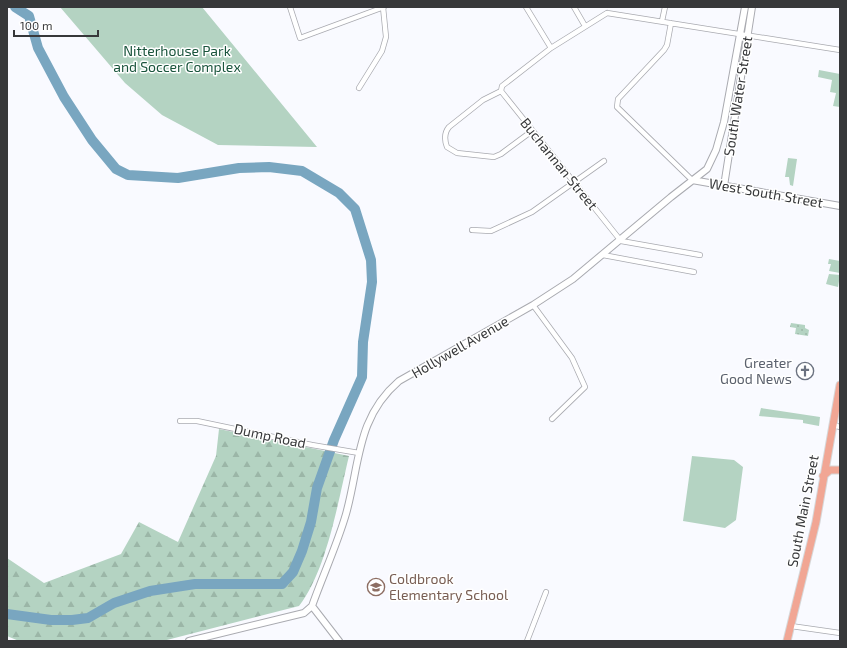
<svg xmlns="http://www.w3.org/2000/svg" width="847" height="648" viewBox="0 0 847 648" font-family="'Exo 2',sans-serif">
<defs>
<pattern id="forest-firs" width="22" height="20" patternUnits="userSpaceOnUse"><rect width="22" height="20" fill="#b4d3c2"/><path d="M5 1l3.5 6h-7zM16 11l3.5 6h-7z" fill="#9bb6a7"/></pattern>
<pattern id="garden-dots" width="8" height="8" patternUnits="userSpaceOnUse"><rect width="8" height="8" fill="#b4d3c2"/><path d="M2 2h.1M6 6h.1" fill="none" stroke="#9bb6a7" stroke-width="1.8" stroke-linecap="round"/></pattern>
</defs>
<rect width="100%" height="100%" fill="#f9faff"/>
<!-- green -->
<path fill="#b4d3c2" d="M 60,7 L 202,7 L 317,147 L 218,145 L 162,115 L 125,83 Z
M 819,70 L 840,74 L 840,107 L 833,106 L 836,93 L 830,92 L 832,80 L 818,77 Z
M 788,158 L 797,159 L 793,186 L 790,185 L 789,177 L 785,177 Z
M 829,259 L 840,261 L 840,273 L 829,271 L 831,264 L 828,264 Z
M 829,274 L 840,275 L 838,287 L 826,284 Z
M 761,408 L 820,417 L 819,426 L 803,423 L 803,420 L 759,416 Z
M 692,456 L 734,460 L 743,467 L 736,520 L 725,528 L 683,521 Z"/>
<!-- forest -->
<path fill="url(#forest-firs)" d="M 219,429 L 349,456 C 338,501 327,570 299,606 L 163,641 L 19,641 L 7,636 L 7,558 L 44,583 L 121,554 L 139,522 L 178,542 L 216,456 Z"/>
<!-- garden -->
<path fill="url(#garden-dots)" d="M 791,323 L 805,325 L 805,328 L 809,330 L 808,336 L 795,334 L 796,328 L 790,327 Z"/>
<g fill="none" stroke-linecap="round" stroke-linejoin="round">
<!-- river -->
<path stroke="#79a6c0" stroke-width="10" d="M 7,614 L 51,620 L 72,620 L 88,618 L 114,603 L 150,591 L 195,584 L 282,584 L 293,572 L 302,551 L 311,522 L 317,488 L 334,440 L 362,377 L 363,342 L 372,282 L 371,260 L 355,209 L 339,193 L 302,171 L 269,167 L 239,168 L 178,178 L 128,175 L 116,169 L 92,140 L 64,97 L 38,48 L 29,16 L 15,7"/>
<defs>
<path id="street" d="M 290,7 L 300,38 L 384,7
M 526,7 L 551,48
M 574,7 L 585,26
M 607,13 L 551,48 L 502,86 L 501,91 L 621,241 L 700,255
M 607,13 L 840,50
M 662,21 L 665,7
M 671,23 L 667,45 L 664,50 L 618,99 L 617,107 L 692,180
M 359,88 L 382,51 L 386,37 L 383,7
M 501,91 L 483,100 L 449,127 C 444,133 444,139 447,147 L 457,153 L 494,157 L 501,154 L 532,131
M 472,230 L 491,231 L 532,212 L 604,161
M 603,255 L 694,272
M 533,305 L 572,358 L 585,387 L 552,419
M 180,421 L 197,421 L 312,445 L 359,453
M 833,425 L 840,427
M 791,626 L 840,633
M 527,641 L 546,592"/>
<path id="secondary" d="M 692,180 L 840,206
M 724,186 L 752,7
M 312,606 L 339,641
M 189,641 L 304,613 L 312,606 C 323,575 337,545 346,514 C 360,464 356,418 399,381 L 533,305 L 573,279 L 671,197 L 707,169 L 716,150 L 724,122 L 745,7"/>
<path id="primary" d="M 823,476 L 830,470 L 840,470
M 787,641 L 816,522 L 840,385"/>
</defs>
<!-- street casing -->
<use href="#street" stroke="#a9aab0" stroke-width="6"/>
<!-- secondary casing -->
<use href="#secondary" stroke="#a9aab0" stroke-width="8"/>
<!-- primary casing -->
<use href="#primary" stroke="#d7d7d8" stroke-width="9"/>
<!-- street -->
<use href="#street" stroke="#fff" stroke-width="4.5"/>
<!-- secondary -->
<use href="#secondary" stroke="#fff" stroke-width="6"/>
<!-- primary -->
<use href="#primary" stroke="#f1a694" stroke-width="7"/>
</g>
<!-- icons -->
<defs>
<symbol id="church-ring" viewBox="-11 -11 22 22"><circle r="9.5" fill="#fff" stroke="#6b7280" stroke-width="1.5"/><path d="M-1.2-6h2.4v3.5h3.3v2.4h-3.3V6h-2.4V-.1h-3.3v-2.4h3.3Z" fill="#6b7280"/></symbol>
<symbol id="school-ring" viewBox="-11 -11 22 22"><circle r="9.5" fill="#fff" stroke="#8d6e63" stroke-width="1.5"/><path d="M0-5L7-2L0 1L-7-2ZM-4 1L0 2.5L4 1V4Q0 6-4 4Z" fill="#8d6e63"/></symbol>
</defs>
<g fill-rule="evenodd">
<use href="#church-ring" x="795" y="361" width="20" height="20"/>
<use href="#school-ring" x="366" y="577" width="20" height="20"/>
</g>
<g text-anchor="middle" stroke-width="3" stroke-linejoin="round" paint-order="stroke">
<!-- park labels -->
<g font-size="14" fill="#19543c" stroke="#fff">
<text x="177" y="56">Nitterhouse Park<tspan x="177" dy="16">and Soccer Complex</tspan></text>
</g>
<!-- street labels -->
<g font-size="14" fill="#37383a" stroke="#fff">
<text transform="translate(738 96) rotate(-81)" y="5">South Water Street</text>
<text transform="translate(559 164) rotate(51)" y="5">Buchannan Street</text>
<text transform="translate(766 193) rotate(10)" y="5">West South Street</text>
<text transform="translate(460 347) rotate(-30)" y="5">Hollywell Avenue</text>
<text transform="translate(270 436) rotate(12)" y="5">Dump Road</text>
<text transform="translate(803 511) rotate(-79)" y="5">South Main Street</text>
</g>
<!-- worship labels -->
<g font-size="14" fill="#5b616d" stroke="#fff" text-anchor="end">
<text x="792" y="368">Greater<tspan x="792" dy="16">Good News</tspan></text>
</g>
<!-- education labels -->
<g font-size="14" fill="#785e54" stroke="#fff" text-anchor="start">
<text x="389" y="584">Coldbrook<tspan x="389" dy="16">Elementary School</tspan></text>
</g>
</g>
<!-- border -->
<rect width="847" height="648" fill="none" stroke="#37383a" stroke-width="16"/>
<!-- scale -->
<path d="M14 30v6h84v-6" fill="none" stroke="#37383a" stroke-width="2"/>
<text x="20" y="30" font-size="12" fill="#37383a" stroke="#ffffff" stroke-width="3" paint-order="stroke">100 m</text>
</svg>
